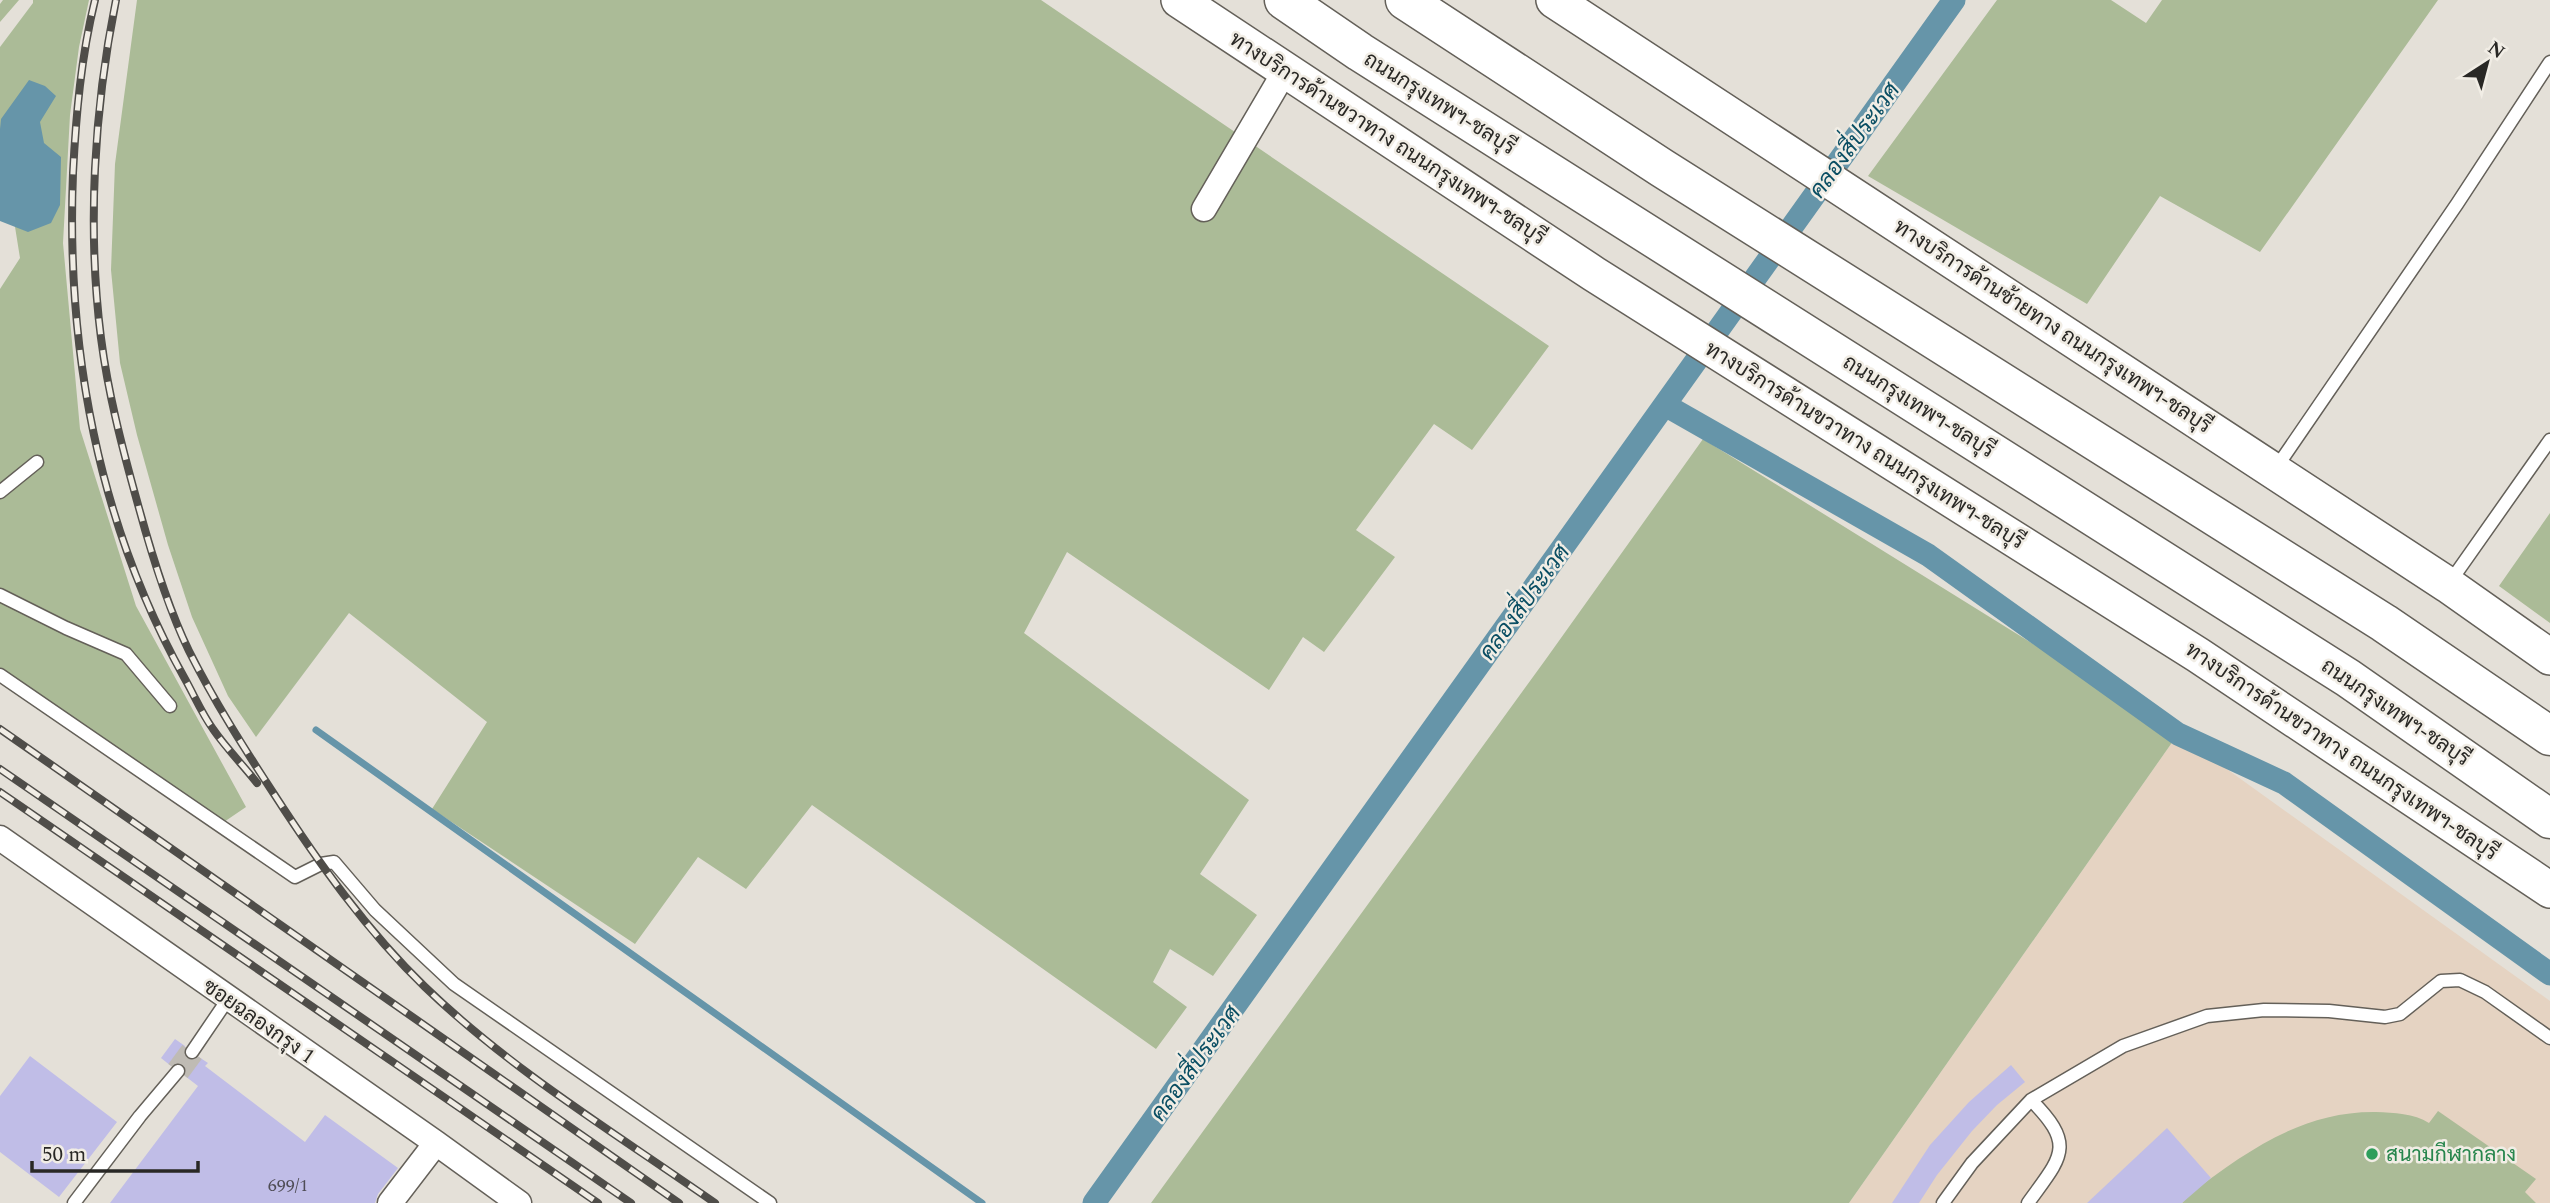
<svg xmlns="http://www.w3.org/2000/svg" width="2550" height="1203" viewBox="0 0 2550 1203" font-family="Spectral,Sarabun,serif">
<rect width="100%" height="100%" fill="#e4e0d8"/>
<!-- education -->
<path fill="#e5d3c2" d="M 2178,734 L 2550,1001 L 2550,1203 L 1849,1203 Z"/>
<!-- green -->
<path fill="#abbb97" d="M 3,0 L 19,0 L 0,22 L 0,4 Z
M 33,0 L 89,0 L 79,47 L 70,115 L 63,243 L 80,429 L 136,606 L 246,807 L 221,824 L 0,670 L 0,289 L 20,258 L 0,133 L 0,47 L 33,3 Z
M 137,0 L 1041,0 L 1549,346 L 1472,450 L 1434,424 L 1356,530 L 1395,557 L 1324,652 L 1303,637 L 1269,690 L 1067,552 L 1024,633 L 1249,800 L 1200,874 L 1257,915 L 1213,976 L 1170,949 L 1153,982 L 1187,1007 L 1156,1049 L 812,805 L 746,889 L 698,857 L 635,944 L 432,809 L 487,722 L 349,613 L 256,737 L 228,696 L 192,617 L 168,545 L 137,435 L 120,363 L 111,270 L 115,164 Z
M 1997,0 L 2111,0 L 2146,23 L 2162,0 L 2438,0 L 2260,252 L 2160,196 L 2087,304 L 1868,176 Z
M 1703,439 L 2178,734 L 1849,1203 L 1151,1203 L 1546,659 Z
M 2550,513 L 2550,623 L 2499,586 Z
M 2438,1111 L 2536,1179 L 2525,1192 L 2536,1203 L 2182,1203 L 2191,1193 C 2247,1151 2303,1111 2376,1112 C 2394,1113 2414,1113 2429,1123 Z"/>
<!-- water -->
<path fill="#6695a9" d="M 29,80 L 45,86 L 56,96 L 40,122 L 44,143 L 61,157 L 60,205 L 51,223 L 28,232 L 0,221 L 0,129 L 1,119 Z"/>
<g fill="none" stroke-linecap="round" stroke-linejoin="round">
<!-- stream -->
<path stroke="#6695a9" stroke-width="7" d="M 316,730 L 982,1203"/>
<!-- canal -->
<path stroke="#6695a9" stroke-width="23" d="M 1665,405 L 1928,555 L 2178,734 L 2284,783 L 2550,974
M 1094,1203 L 1954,0"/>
</g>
<!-- building -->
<path fill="#c0bde7" d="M 175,1039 L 185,1046 L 183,1052 L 187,1059 L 192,1061 L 199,1057 L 208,1063 L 205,1066 L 305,1142 L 325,1115 L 398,1168 L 378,1194 L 375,1203 L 110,1203 L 198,1086 L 185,1076 L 186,1069 L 183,1064 L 176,1063 L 171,1066 L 161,1058 Z
M 30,1056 L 117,1122 L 59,1197 L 0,1152 L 0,1096 Z
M 2011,1065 L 2025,1082 L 1997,1105 L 1972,1131 L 1937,1175 L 1919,1203 L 1892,1203 L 1930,1145 L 1969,1102 Z
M 2167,1128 L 2211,1178 L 2182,1203 L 2087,1203 Z"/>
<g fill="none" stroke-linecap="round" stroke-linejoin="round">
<!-- street-tunnel -->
<path stroke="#bfbbb4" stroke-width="24" stroke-dasharray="24 12" stroke-linecap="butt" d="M 178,1071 L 192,1052"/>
<defs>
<path id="lane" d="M 2276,468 L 2457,204 L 2550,62
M 0,492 L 37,462
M 2450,582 L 2550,440
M 0,595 L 66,628 L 126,654 L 170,706
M 0,675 L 295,877 L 321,864 L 334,862 L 375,910 L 454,984 L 770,1203
M 192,1052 L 228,999
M 74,1203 L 140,1116 L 178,1071
M 1943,1203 L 1972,1163 L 2031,1100 L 2123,1046 L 2207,1016 L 2264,1010 L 2329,1011 L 2385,1017 L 2400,1014 L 2441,981 L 2460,980 L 2485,992 L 2550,1038
M 2028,1203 C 2061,1157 2077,1146 2031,1100"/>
<path id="street" d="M 1204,209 L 1285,71
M 0,838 L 436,1143 L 519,1203
M 390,1203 L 436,1143"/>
<path id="secondary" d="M 1179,0 L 1594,274 L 2198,655 L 2550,890
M 1554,0 L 2448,585 L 2550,657"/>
<path id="highway" d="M 1284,0 L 1360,52 L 2348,678 L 2550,819
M 1405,0 L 1662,168 L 2384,623 L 2550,736"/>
</defs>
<!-- lane casing -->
<use href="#lane" stroke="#646059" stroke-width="15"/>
<!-- street casing -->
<use href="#street" stroke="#646059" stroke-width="27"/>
<!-- secondary casing -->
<use href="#secondary" stroke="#646059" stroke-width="38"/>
<!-- highway casing -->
<use href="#highway" stroke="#646059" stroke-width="41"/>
<!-- lane -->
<use href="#lane" stroke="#fff" stroke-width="12"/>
<!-- street -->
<use href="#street" stroke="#fff" stroke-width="24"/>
<!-- secondary -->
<use href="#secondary" stroke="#fff" stroke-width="35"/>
<!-- highway -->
<use href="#highway" stroke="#fff" stroke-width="38"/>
<defs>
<path id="rail" d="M 95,0 C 81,57 76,115 73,173 C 66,349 98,524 185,679 C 194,695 202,714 213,729 C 226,748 243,765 257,783
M 116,0 C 94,109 87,228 101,338 C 108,393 122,447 137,501 C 150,549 167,606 189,651 C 214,701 244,748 274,794 C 318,862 367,931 425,987 C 511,1070 618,1135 715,1203
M 0,729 L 679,1203
M 0,769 L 631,1203
M 0,792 L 598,1203"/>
</defs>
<!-- rail casing -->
<use href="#rail" stroke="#4f4d49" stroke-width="8"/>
<!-- rail -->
<use href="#rail" stroke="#f1ede5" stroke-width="5" stroke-dasharray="16" stroke-linecap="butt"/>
</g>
<!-- markers -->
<circle fill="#2e9e5b" stroke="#f1ede5" stroke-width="2.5" cx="2372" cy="1154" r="7"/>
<g text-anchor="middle" stroke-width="5" stroke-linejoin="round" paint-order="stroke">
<!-- number labels -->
<g font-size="18" fill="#4f4d56">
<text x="288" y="1191">699/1</text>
</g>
<!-- street labels -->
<g font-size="21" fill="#292825" stroke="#f1ede5">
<text transform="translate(1440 103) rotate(32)" y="7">ถนนกรุงเทพฯ-ชลบุรี</text>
<text transform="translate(1388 138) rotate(33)" y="7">ทางบริการด้านขวาทาง ถนนกรุงเทพฯ-ชลบุรี</text>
<text transform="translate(2053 326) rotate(33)" y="7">ทางบริการด้านซ้ายทาง ถนนกรุงเทพฯ-ชลบุรี</text>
<text transform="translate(1919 406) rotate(32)" y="7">ถนนกรุงเทพฯ-ชลบุรี</text>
<text transform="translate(1865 445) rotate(32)" y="7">ทางบริการด้านขวาทาง ถนนกรุงเทพฯ-ชลบุรี</text>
<text transform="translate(2396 712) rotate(34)" y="7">ถนนกรุงเทพฯ-ชลบุรี</text>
<text transform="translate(2342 751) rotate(34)" y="7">ทางบริการด้านขวาทาง ถนนกรุงเทพฯ-ชลบุรี</text>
<text transform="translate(259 1021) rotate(35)" y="7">ซอยฉลองกรุง 1</text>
</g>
<!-- leisure labels -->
<g font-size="21" fill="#27864d" stroke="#f1ede5" text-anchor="start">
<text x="2386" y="1161">สนามกีฬากลาง</text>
</g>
<!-- water labels -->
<g font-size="23" font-style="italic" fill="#0a4e63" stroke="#f1ede5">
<text transform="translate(1854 140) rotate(-54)" y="8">คลองสี่ประเวศ</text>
<text transform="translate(1524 602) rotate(-54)" y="8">คลองสี่ประเวศ</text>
<text transform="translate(1195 1063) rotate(-54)" y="8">คลองสี่ประเวศ</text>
</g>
</g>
<!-- north arrow -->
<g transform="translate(2487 63) rotate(36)" stroke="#f1ede5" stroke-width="5" paint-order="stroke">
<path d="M0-5L12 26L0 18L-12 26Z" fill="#292825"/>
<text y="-10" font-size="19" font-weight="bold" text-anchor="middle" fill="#292825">N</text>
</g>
<!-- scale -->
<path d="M32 1161v10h166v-10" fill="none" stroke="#292825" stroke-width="3.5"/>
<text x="42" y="1161" font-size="21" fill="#292825" stroke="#f1ede5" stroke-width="5" paint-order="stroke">50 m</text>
</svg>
